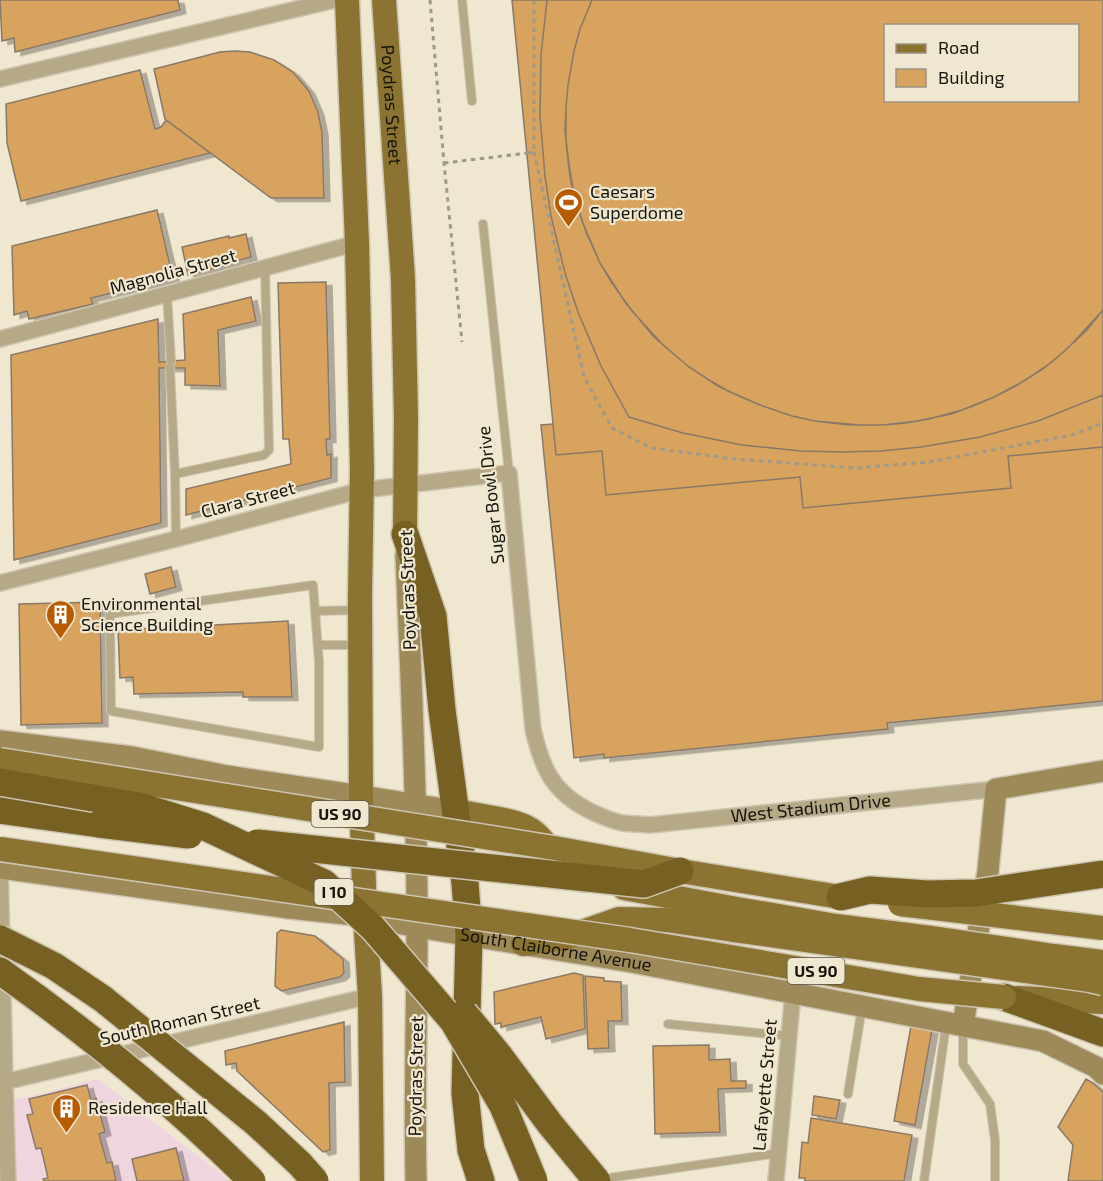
<svg xmlns="http://www.w3.org/2000/svg" width="1103" height="1181" viewBox="0 0 1103 1181" font-family="'Exo 2',sans-serif">
<defs>
<filter id="shadow"><feDropShadow dx="6" dy="3.5" stdDeviation="0" flood-color="#0004"/></filter>
</defs>
<rect width="100%" height="100%" fill="#f0e7d0"/>
<!-- education -->
<path fill="#efd6de" d="M 98,1079 L 230,1181 L 0,1181 L 0,1104 Z"/>
<!-- building -->
<path fill="#d8a25f" stroke="#887967" stroke-width="1.5" fill-rule="evenodd" filter="url(#shadow)" d="M 0,0 L 178,0 L 180,10 L 15,52 L 14,38 L 2,41 Z
M 512,0 L 547,0 L 541,55 L 540,116 L 545,176 L 551,216 L 565,273 L 578,312 L 601,366 L 629,417 L 683,433 L 742,445 L 801,451 L 841,452 L 881,451 L 921,447 L 980,437 L 1038,421 L 1103,395 L 1103,447 L 1008,456 L 1011,488 L 803,508 L 800,477 L 606,495 L 602,451 L 556,455 Z
M 547,0 L 592,0 L 580,29 L 574,51 L 568,85 L 566,108 L 566,142 L 570,177 L 575,199 L 586,232 L 600,263 L 625,302 L 654,337 L 689,367 L 718,386 L 739,396 L 760,405 L 792,416 L 815,421 L 849,425 L 883,425 L 906,423 L 929,419 L 962,410 L 994,397 L 1014,387 L 1043,369 L 1061,354 L 1086,331 L 1103,310 L 1103,395 L 1038,421 L 980,437 L 921,447 L 881,451 L 841,452 L 801,451 L 742,445 L 683,433 L 629,417 L 601,366 L 578,312 L 565,273 L 551,216 L 545,176 L 540,116 L 541,55 Z
M 592,0 L 1103,0 L 1103,310 L 1069,347 L 1052,362 L 1024,381 L 994,397 L 973,406 L 951,414 L 917,421 L 883,425 L 860,425 L 815,421 L 792,416 L 760,405 L 728,391 L 709,380 L 689,367 L 663,345 L 632,311 L 612,283 L 600,263 L 582,221 L 573,188 L 569,165 L 565,131 L 566,108 L 568,85 L 574,51 L 580,29 ZM 886,26 L 1078,26 L 1078,100 L 886,100 Z
M 235,51 L 250,52 L 274,60 L 293,72 L 309,91 L 318,112 L 322,132 L 324,198 L 271,198 L 165,119 L 154,69 L 220,52 Z
M 140,70 L 155,129 L 161,127 L 166,120 L 210,153 L 21,201 L 7,143 L 6,104 Z
M 157,210 L 173,278 L 91,298 L 93,304 L 29,319 L 27,311 L 14,315 L 12,246 Z
M 246,234 L 251,257 L 236,261 L 236,263 L 188,275 L 182,247 L 229,236 L 229,238 Z
M 326,282 L 330,439 L 326,439 L 327,455 L 331,454 L 331,478 L 186,515 L 186,489 L 291,464 L 289,439 L 283,439 L 278,283 Z
M 251,297 L 256,321 L 218,330 L 220,386 L 185,385 L 185,368 L 159,368 L 161,523 L 14,560 L 11,355 L 158,319 L 159,362 L 185,360 L 183,314 Z
M 553,424 L 556,455 L 602,451 L 606,495 L 800,477 L 803,508 L 1011,488 L 1008,456 L 1103,447 L 1103,701 L 887,723 L 888,729 L 604,758 L 604,754 L 574,758 L 541,425 Z
M 171,567 L 176,587 L 150,594 L 145,574 Z
M 100,602 L 102,723 L 21,725 L 19,604 Z
M 288,621 L 292,697 L 243,697 L 243,692 L 134,694 L 133,677 L 120,678 L 118,630 Z
M 281,930 L 315,936 L 343,959 L 344,973 L 340,977 L 282,991 L 277,988 L 275,986 L 277,935 L 277,933 Z
M 574,973 L 583,975 L 585,1029 L 546,1039 L 541,1017 L 501,1027 L 501,1023 L 495,1024 L 494,992 Z
M 585,976 L 604,978 L 604,981 L 621,982 L 622,1021 L 608,1021 L 609,1048 L 588,1049 Z
M 344,1022 L 345,1082 L 329,1083 L 330,1150 L 323,1152 L 237,1071 L 236,1063 L 226,1065 L 225,1051 Z
M 911,1026 L 932,1030 L 915,1125 L 894,1121 Z
M 709,1045 L 709,1060 L 730,1059 L 731,1081 L 746,1081 L 746,1088 L 718,1089 L 720,1132 L 655,1134 L 653,1046 Z
M 1086,1079 L 1093,1083 L 1103,1092 L 1103,1181 L 1068,1181 L 1073,1145 L 1058,1127 Z
M 87,1085 L 91,1100 L 96,1098 L 105,1132 L 99,1134 L 107,1163 L 112,1162 L 116,1181 L 44,1181 L 43,1179 L 48,1178 L 41,1148 L 36,1149 L 27,1115 L 33,1114 L 29,1099 Z
M 814,1096 L 840,1100 L 836,1119 L 812,1115 Z
M 811,1118 L 912,1135 L 904,1181 L 805,1181 L 805,1178 L 799,1178 L 802,1142 L 808,1143 Z
M 176,1148 L 184,1181 L 137,1181 L 132,1159 Z"/>
<g fill="none" stroke-linecap="round" stroke-linejoin="round">
<defs>
<path id="lane" d="M 462,0 L 472,101
M 483,224 L 509,473
M 167,294 L 171,361
M 170,368 L 175,474 L 176,539
M 175,474 L 264,455 L 269,450 L 265,268
M 313,585 L 319,662 L 319,747 L 111,711 L 110,614 Z
M 315,611 L 358,610
M 318,645 L 358,645
M 668,1024 L 789,1036
M 963,1027 L 963,1064 L 990,1104 L 995,1140 L 995,1181
M 848,1094 L 862,1007
M 602,1179 L 779,1153
M 924,1181 L 946,1025"/>
<g id="street">
<path d="M 0,79 L 335,0"/>
<path d="M 0,339 L 357,243"/>
<path id="s1" d="M 0,583 L 176,539 L 362,490 L 509,473 L 533,729 C 542,769 553,793 592,812 C 601,816 612,821 622,823 C 631,824 641,824 650,825 L 996,789"/>
<path d="M 0,860 L 5,1082 L 8,1181"/>
<path d="M 0,1083 L 370,996"/>
<path d="M 776,1181 L 793,992"/>
</g>
<g id="secondary">
<path d="M 406,555 C 411,679 417,803 417,927 C 417,1012 414,1096 416,1181"/>
<path d="M 0,741 L 132,757 L 227,776 L 361,796 L 456,811"/>
<path id="s2" d="M 0,868 L 289,908 L 365,916 L 417,927 L 632,962 L 1043,1041 L 1096,1067 L 1103,1074"/>
<path d="M 963,1025 L 988,871 L 996,789 L 1103,771"/>
</g>
<g id="primary">
<path d="M 347,0 L 357,243 L 362,469 L 360,597 L 361,796 L 365,916 L 370,996 L 372,1181"/>
<path id="s3" d="M 384,0 L 403,279 L 406,418 L 405,534"/>
<path d="M 456,811 C 475,815 511,819 528,828 C 551,840 556,875 584,880"/>
<path d="M 680,871 L 840,897"/>
<path d="M 624,888 L 737,909"/>
<path d="M 523,944 L 565,938 L 619,919 L 666,920 L 734,930"/>
<path d="M 1018,998 L 1103,1002"/>
</g>
<path id="highway" d="M 405,534 L 433,616 L 442,710 L 465,883 L 469,935 L 465,1093 L 471,1150 L 481,1181
M 0,810 L 99,824
M 1004,997 L 1103,1033"/>
</defs>
<!-- lane casing -->
<use href="#lane" stroke="#cdc5b1" stroke-width="10"/>
<!-- street casing -->
<use href="#street" stroke="#cdc5b1" stroke-width="18"/>
<!-- secondary casing -->
<use href="#secondary" stroke="#cdc5b1" stroke-width="24"/>
<!-- primary casing -->
<use href="#primary" stroke="#cdc5b1" stroke-width="27"/>
<!-- highway casing -->
<use href="#highway" stroke="#cdc5b1" stroke-width="30"/>
<!-- path -->
<path stroke="#9f9987" stroke-width="3" stroke-dasharray="4.5 4.5" stroke-linecap="butt" d="M 430,0 L 444,163 L 462,342
M 534,152 L 584,377 L 612,428 L 651,448 L 735,459 L 856,468 L 929,462 L 1072,435 L 1103,423
M 528,153 L 534,152 L 534,0"/>
<!-- lane -->
<use href="#lane" stroke="#b5a988" stroke-width="8"/>
<!-- street -->
<use href="#street" stroke="#b5a988" stroke-width="15"/>
<!-- secondary -->
<use href="#secondary" stroke="#9d8a58" stroke-width="21"/>
<!-- primary -->
<use href="#primary" stroke="#8b7431" stroke-width="24"/>
<!-- highway -->
<use href="#highway" stroke="#766123" stroke-width="27"/>
<defs>
<path id="primary-bridge" d="M 0,760 L 554,848 L 680,871
M 0,849 L 630,940 L 919,989 L 1004,997
M 900,904 L 1103,928
M 737,909 L 836,926 L 931,938 L 1054,956 L 1103,962
M 734,930 L 1090,980 L 1103,983"/>
<path id="highway-bridge" d="M 0,782 L 139,806 L 203,826 L 324,883 L 373,928 L 453,1021 L 503,1106 L 534,1181
M 99,824 L 189,835
M 257,843 L 644,884 L 680,871
M 840,897 L 870,890 L 927,894 L 976,893 L 1103,874
M 0,939 L 54,966 L 103,999 L 256,1123 L 300,1164 L 315,1181
M 0,971 C 89,1034 175,1104 252,1181
M 464,1013 L 498,1054 L 550,1124 L 597,1181"/>
</defs>
<!-- primary-bridge casing -->
<use href="#primary-bridge" stroke="#cdc5b1" stroke-width="27" stroke-linecap="butt"/>
<!-- highway-bridge casing -->
<use href="#highway-bridge" stroke="#cdc5b1" stroke-width="30" stroke-linecap="butt"/>
<!-- path-bridge -->
<path stroke="#9f9987" stroke-width="3" stroke-dasharray="4.5 4.5" stroke-linecap="butt" d="M 444,163 L 528,153"/>
<!-- primary-bridge -->
<use href="#primary-bridge" stroke="#8b7431" stroke-width="24"/>
<!-- highway-bridge -->
<use href="#highway-bridge" stroke="#766123" stroke-width="27"/>
</g>
<!-- icons -->
<defs>
<symbol id="stadium-pin" viewBox="-11 -11 22 30"><path d="M0 17L-7.5 6A9.5 9.5 0 1 1 7.5 6Z" fill="#b75c00" stroke="#f0e7d0"/><path d="M0-5a6.5 5 0 1 0 0 10a6.5 5 0 1 0 0-10ZM-3.5-1.8h7v3.6h-7Z" fill="#fff"/></symbol>
<symbol id="building-pin" viewBox="-11 -11 22 30"><path d="M0 17L-7.5 6A9.5 9.5 0 1 1 7.5 6Z" fill="#b75c00" stroke="#f0e7d0"/><path d="M-4-6H4V6H1V3H-1V6H-4ZM-2.5-4.3h1.7v1.8h-1.7ZM.8-4.3h1.7v1.8H.8ZM-2.5-1h1.7V.8h-1.7ZM.8-1h1.7V.8H.8Z" fill="#fff"/></symbol>
</defs>
<g fill-rule="evenodd">
<use href="#stadium-pin" x="552" y="186" width="33" height="45"/>
<use href="#building-pin" x="44" y="598" width="33" height="45"/>
<use href="#building-pin" x="50" y="1092" width="33" height="45"/>
</g>
<g text-anchor="middle" stroke-width="4.5" stroke-linejoin="round" paint-order="stroke">
<!-- shield labels -->
<g fill="#f0e7d0" stroke="#595448" stroke-width="1.5">
<rect x="311.5" y="801" width="57" height="26" rx="4.5"/>
<rect x="314.5" y="879" width="39" height="26" rx="4.5"/>
<rect x="787.5" y="958" width="57" height="26" rx="4.5"/>
</g>
<g font-size="16" font-weight="bold" fill="#18150d">
<text x="340" y="820">US 90</text>
<text x="334" y="898">I 10</text>
<text x="816" y="977">US 90</text>
</g>
<!-- street labels -->
<g font-size="18" fill="#18150d" stroke="#f0e7d0">
<text dy="6" stroke="none"><textPath href="#s3" startOffset="105">Poydras Street</textPath></text>
<text transform="translate(173 272) rotate(-15)" y="6">Magnolia Street</text>
<text transform="translate(491 495) rotate(-96)" y="6">Sugar Bowl Drive</text>
<text transform="translate(248 500) rotate(-15)" y="6">Clara Street</text>
<text transform="translate(408 590) rotate(-92)" y="6">Poydras Street</text>
<text dy="6" stroke="none"><textPath href="#s1" startOffset="1107">West Stadium Drive</textPath></text>
<text dy="6" stroke="none"><textPath href="#s2" startOffset="562">South Claiborne Avenue</textPath></text>
<text transform="translate(180 1021) rotate(-13)" y="6">South Roman Street</text>
<text transform="translate(416 1076) rotate(-89)" y="6">Poydras Street</text>
<text transform="translate(765 1085) rotate(-85)" y="6">Lafayette Street</text>
</g>
<!-- poi labels -->
<g font-size="18" fill="#18150d" stroke="#f0e7d0" text-anchor="start">
<text x="590" y="198">Caesars<tspan x="590" dy="21">Superdome</tspan></text>
<text x="81" y="610">Environmental<tspan x="81" dy="21">Science Building</tspan></text>
<text x="88" y="1114">Residence Hall</text>
</g>
</g>
<!-- legend -->
<rect x="884" y="24" width="195" height="78" fill="#f0e7d0" stroke="#9a9382" stroke-width="1.5"/>
<rect x="896" y="44" width="30" height="9" fill="#8b7431" stroke="#9a9382" stroke-width="1.5"/>
<text x="938" y="54" font-size="18" fill="#18150d">Road</text>
<rect x="896" y="69" width="30" height="18" fill="#d8a25f" stroke="#9a9382" stroke-width="1.5"/>
<text x="938" y="84" font-size="18" fill="#18150d">Building</text>
</svg>
